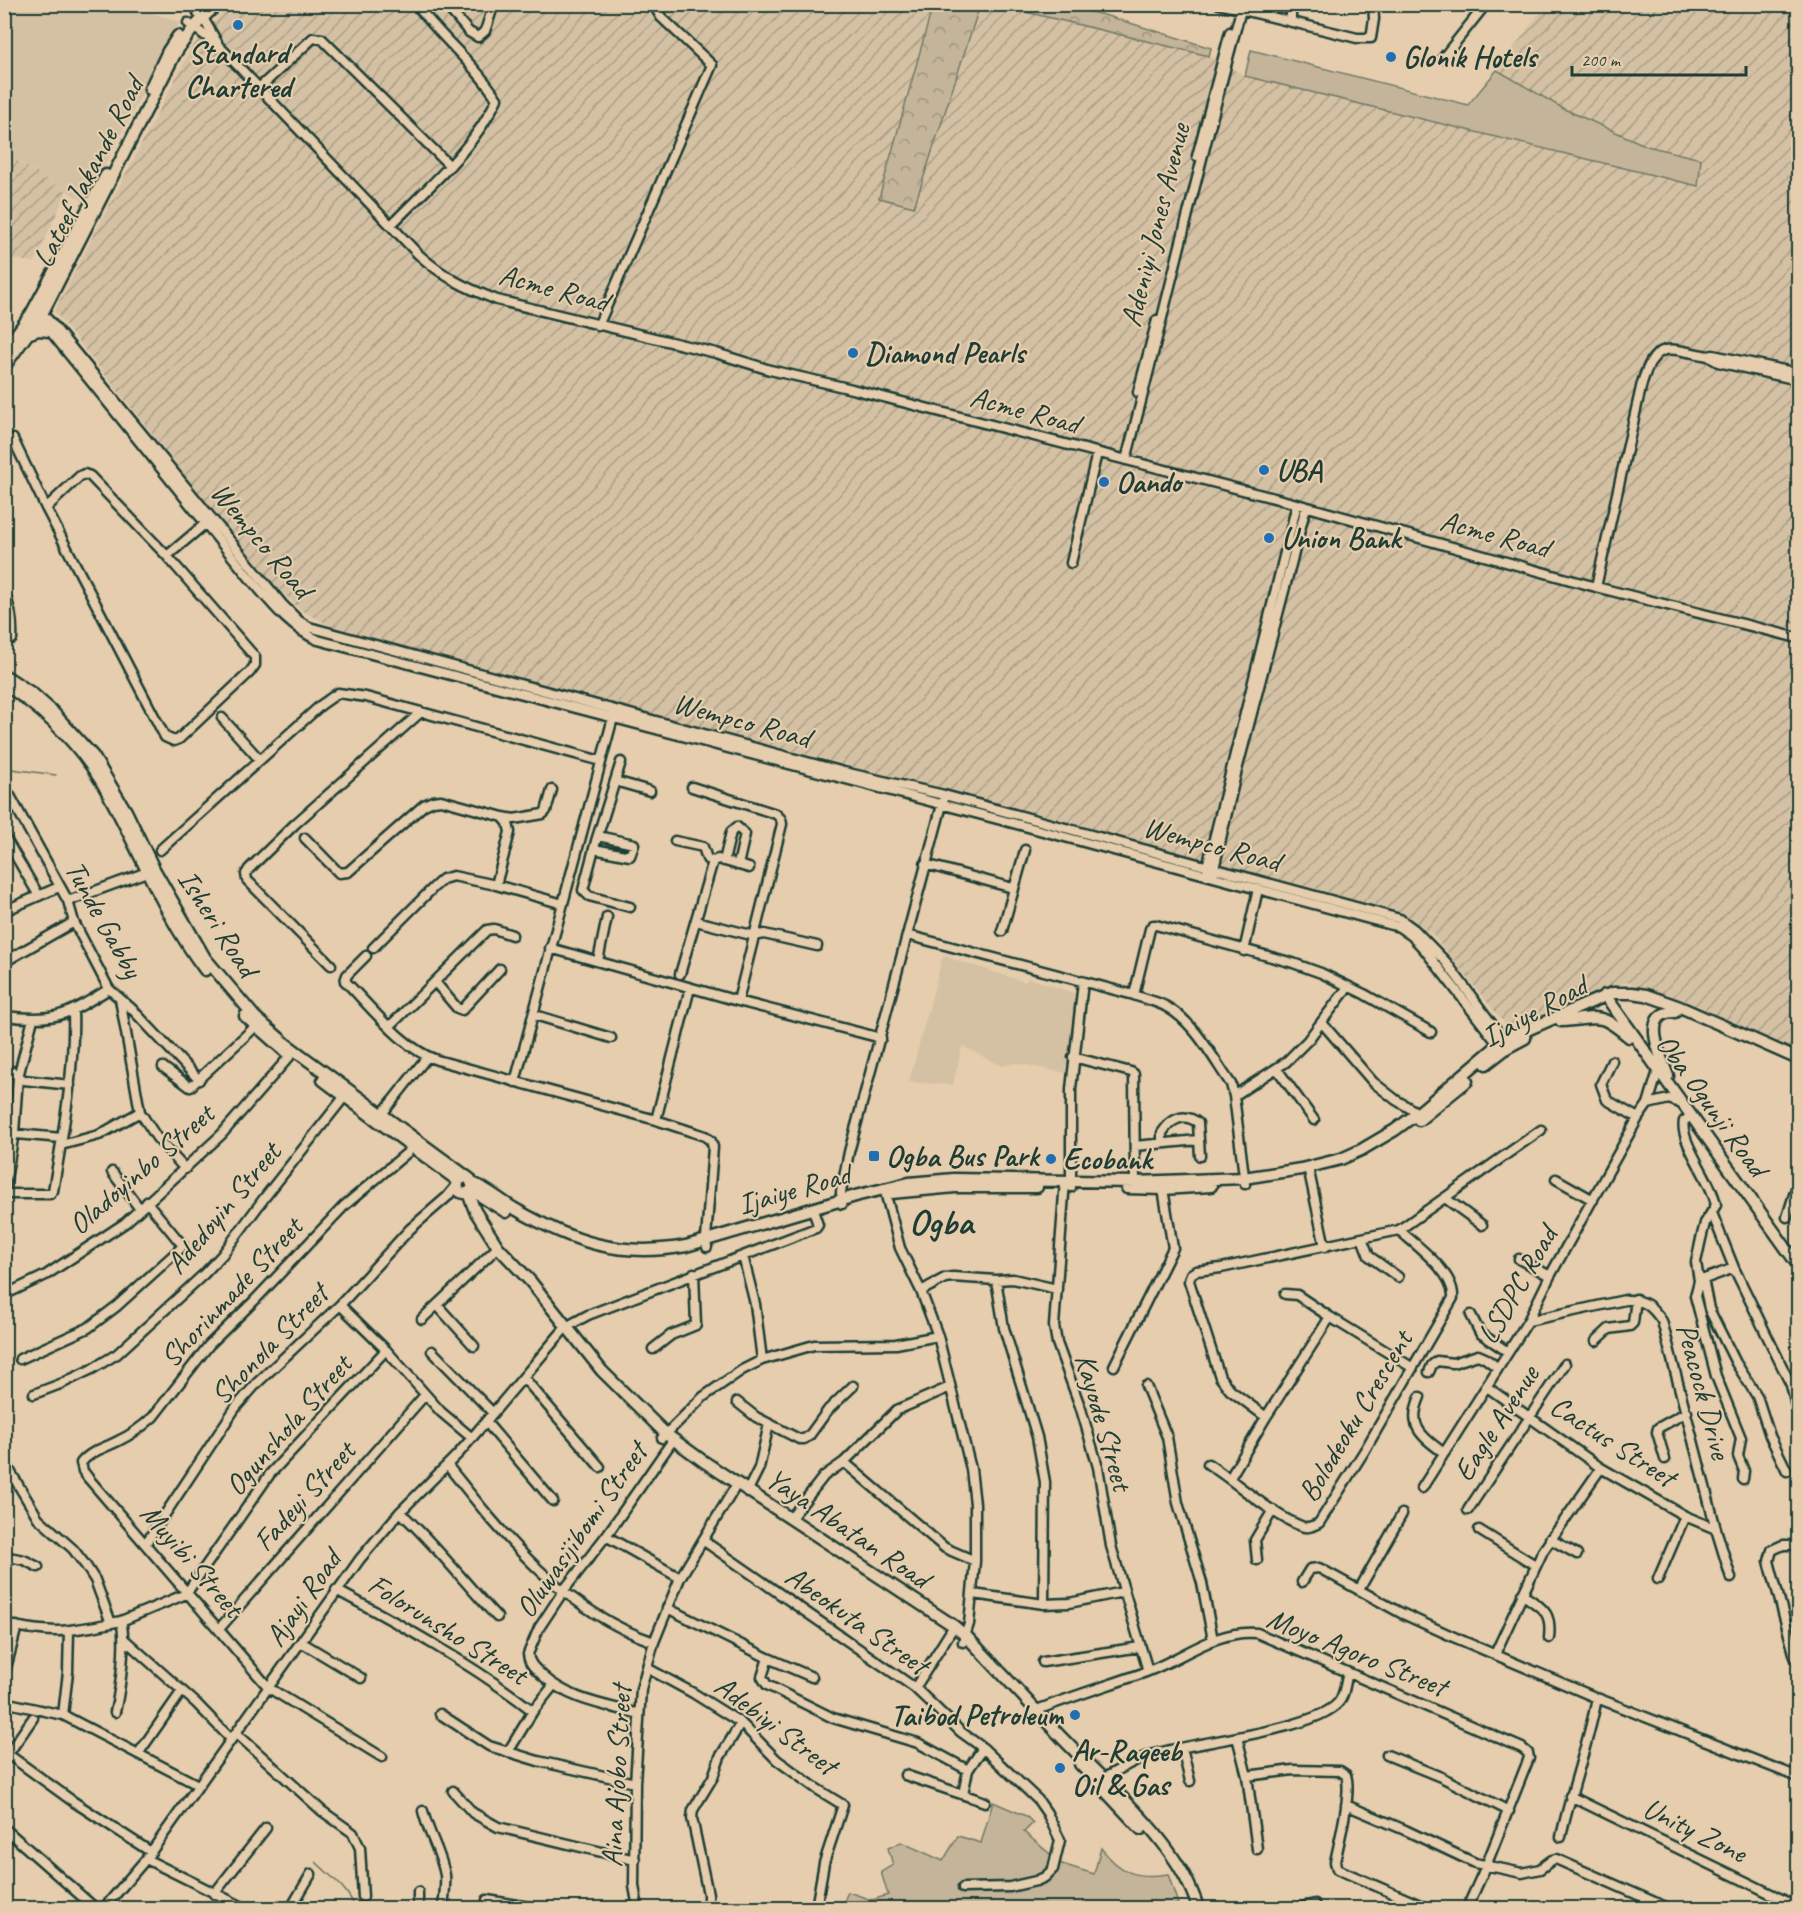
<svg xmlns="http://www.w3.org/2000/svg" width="1803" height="1913" viewBox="0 0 1803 1913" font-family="Caveat,sans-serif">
<defs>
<pattern id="industrial-furrows" width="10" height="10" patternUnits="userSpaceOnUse" patternTransform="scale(1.5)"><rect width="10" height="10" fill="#d4c1a3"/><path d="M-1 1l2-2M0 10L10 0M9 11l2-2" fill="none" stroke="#ab9e86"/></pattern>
<pattern id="forest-crowns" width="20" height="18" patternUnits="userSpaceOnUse" patternTransform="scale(1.5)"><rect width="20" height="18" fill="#c4b59a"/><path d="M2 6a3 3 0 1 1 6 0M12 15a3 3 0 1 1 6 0" fill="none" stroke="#9f947e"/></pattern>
</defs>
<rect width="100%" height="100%" fill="#e5cdad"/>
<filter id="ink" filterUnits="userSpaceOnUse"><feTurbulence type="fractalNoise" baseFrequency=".0167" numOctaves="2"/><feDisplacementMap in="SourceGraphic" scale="12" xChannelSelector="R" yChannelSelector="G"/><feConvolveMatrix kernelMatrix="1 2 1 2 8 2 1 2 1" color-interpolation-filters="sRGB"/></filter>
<g filter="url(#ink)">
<!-- built -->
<path fill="#d4c1a3" d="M 4,5 L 127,5 L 180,22 L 85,202 L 5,153 Z
M 943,956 L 1022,981 L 1025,982 L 1029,978 L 1076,994 L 1066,1073 L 1015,1063 L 1002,1066 L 962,1046 L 953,1085 L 909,1082 Z"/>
<!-- industrial -->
<path fill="url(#industrial-furrows)" d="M 238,5 L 933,5 L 879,198 L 914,207 L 980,5 L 997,5 L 1209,56 L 1245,76 L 1698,186 L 1701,159 L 1647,146 L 1564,109 L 1497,70 L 1546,5 L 1798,5 L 1798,1050 L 1627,982 L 1509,1029 L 1433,935 L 1398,911 L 343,632 L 302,611 L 268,579 L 54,311 L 193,45 L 225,10 Z
M 4,153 L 67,191 L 35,262 L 11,259 L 5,253 Z"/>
<!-- grass -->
<path fill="#c4b59a" stroke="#727967" stroke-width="1.5" d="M 1251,50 L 1468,105 L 1497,70 L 1564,109 L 1647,146 L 1701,159 L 1698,186 L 1245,76 Z
M 993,1802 L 1026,1816 L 1033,1823 L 1024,1832 L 1062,1864 L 1094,1874 L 1101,1848 C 1121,1874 1137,1879 1168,1874 L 1178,1904 L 1162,1908 L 841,1908 L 848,1892 L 872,1900 L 888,1895 L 881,1872 L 893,1865 L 888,1848 L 901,1842 L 943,1861 L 958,1836 L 981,1843 Z"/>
<!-- forest -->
<path fill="url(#forest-crowns)" stroke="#727967" stroke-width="1.5" d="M 933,5 L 980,5 L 914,207 L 879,198 Z
M 997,5 L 1058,5 L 1104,15 L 1211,48 L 1209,56 Z"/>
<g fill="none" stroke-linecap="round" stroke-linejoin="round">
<!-- stream -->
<path stroke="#677160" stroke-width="1.5" d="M 4,768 L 56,775
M 316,1862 C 331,1877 348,1888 355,1908"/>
<defs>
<path id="minor" d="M 445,4 L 469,32 L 478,37 L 485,31 L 494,4
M 1219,4 L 1357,38 L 1371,38 L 1374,19 L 1373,4
M 198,13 L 203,18 L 217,42
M 1291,22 L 1291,4
M 188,23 L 218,45 L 418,254 C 445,278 464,287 497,300 L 716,353 L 770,370 L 852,389 L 1297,504 L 1596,587 L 1798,638
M 1443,58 L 1486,4
M 258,89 L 313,38 L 322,39 L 450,166
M 1197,156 L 1230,32
M 391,225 C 429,186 474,149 497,99 C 475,64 441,38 416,4
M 40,311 L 52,324 L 282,604 L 299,621 L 309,627 L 844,772 L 944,795 L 1400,919 L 1415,930 L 1446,962 L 1506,1043
M 34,316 L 50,331 L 248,576 C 269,600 288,627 318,640 L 1024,826 L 1399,927 L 1412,936 L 1424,949 L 1502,1049
M 598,326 L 712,65 L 661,17 L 653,4
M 1708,356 L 1718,362 L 1798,380
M 1138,392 L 1157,320
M 13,439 L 46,508 L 165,737 L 174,741 L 179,739 L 250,672 L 255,665 L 255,657 L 167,556 L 90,476 L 84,474 L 80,476 L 46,508
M 1126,460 C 1165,310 1200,159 1241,10
M 167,556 L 206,523
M 1071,563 L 1097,453
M 1596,587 L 1642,383 C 1656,338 1669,349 1708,356 L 1713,355 L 1798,373
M 4,592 C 11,608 13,621 12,639
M 222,718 L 260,760
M 621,762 L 596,841 L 583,890 L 589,896 L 630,907
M 615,781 L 650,791
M 692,787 L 776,814 L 781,819 L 782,824 L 738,1001
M 9,794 L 68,901 L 74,922 L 109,989 L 132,1009 L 199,1080
M 503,817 L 514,819 L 543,814 L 546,811 L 552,790
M 4,836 L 39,896
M 305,838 L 339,873 L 348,872 L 424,805 L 433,801 L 441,800 L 503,817 L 508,823 L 510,832 L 496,885
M 675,841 L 703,847 L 707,859 L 713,861
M 594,849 L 630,856 L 634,844 L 598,836
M 160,850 L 321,705 L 338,693 L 366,697 L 601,761
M 724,861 L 731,832 L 737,827 L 745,834 L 738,865
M 925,864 L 1013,888
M 1206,871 L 1297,504
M 1213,873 L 1235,778 L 1306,507
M 68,901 L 147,872
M 4,911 L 59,887
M 696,921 L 755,936 L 764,934 L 817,946
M 1002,931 L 1025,850
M 907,935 L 1134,995 C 1144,999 1156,1001 1165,1006 C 1195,1022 1212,1057 1231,1084 L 1234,1096 L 1245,1184
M 373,948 L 434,887 L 443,879 L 453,876 L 496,885 L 563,904
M 550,948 L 738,1001 L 881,1038
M 1244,951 L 1258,889
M 366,956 L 347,975 L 345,981 C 371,1007 403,1049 437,1060 L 656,1120 L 705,1136 L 711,1141 L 713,1147 L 706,1239 L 707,1247
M 598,961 L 607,917
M 4,962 L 74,922
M 331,965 L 247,880 L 246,874 L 249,869 L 295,824 L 421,712
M 680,974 L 713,861 L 718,859 L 749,868
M 435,982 L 457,1008 L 462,1010 L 500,969
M 1134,995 L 1150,929 L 1153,925 L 1156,925 L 1293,963 L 1321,973 L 1364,994 L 1431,1032
M 120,999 L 140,1112 L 157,1138 L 185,1169
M 535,1015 L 611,1038
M 4,1016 C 57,1022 65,1016 109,989
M 1322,1023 L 1373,1082 L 1396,1100 L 1418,1113
M 389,1027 L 487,930 L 494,929 L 512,935
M 1073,1057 L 1131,1072 L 1134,1074 L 1135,1182
M 1612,1061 L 1601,1084 L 1607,1100 L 1638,1118
M 163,1067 L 190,1087 L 255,1027
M 1277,1069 L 1314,1120
M 4,1071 L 11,1071 L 24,1080 L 70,1085
M 515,1082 L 614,714
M 1234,1096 L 1286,1062 L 1308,1040 L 1348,987
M 1648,1104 L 1669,1099 L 1682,1104
M 382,1114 L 427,1057
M 1691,1116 L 1684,1121 C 1679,1142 1712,1180 1716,1205 L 1705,1223 L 1701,1239 L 1696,1262 L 1699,1281 L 1695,1296 L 1716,1376 L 1741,1438 L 1738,1456 L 1744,1471 L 1743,1479
M 656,1120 L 690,988
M 4,1133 L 62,1138
M 1162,1143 L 1162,1133 C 1171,1119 1184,1112 1198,1123 L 1200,1156
M 61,1145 L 99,1135 L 140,1112
M 1135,1146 L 1198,1140
M 1308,1167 L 1325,1247
M 112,1172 L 140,1209
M 1556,1179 L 1593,1200
M 1065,1181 L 1054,1326 L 1057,1343 L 1081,1409 L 1098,1467 L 1111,1546 L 1148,1671
M 1071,1187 L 1071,1089 L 1083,982
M 884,1188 L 900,1248 L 921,1291 L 938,1336 L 971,1469 L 975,1504 L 975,1561 L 969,1624 L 963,1642
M 4,1191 L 14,1133 L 18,1077 L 33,1019
M 4,1194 L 50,1194 L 53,1191 C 63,1132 75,1071 73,1010
M 1445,1198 L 1482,1225
M 842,1204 L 841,1192 L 849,1152 L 943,801
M 1712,1213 L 1734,1268 L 1791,1385 L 1798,1415
M 1787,1217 L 1798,1182
M 1362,1238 L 1369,1256 L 1398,1277
M 743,1256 L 755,1304 L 762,1360
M 1519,1259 L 1550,1276
M 1703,1279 L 1709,1309 L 1736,1363 L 1757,1396 L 1770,1436 L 1787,1471
M 996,1280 L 1004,1328 L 1037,1437 L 1045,1482 L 1044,1604
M 1699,1281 L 1734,1268
M 921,1291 L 945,1278 L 953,1277 L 996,1280 L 1013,1279 L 1057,1289
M 1285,1294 L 1297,1295 L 1330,1317
M 4,1295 L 46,1275 L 125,1223 L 221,1135 L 290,1056
M 340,1305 L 386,1350 L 441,1412 L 472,1438
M 437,1305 L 474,1346
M 1471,1315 L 1480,1333 L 1508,1352
M 422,1319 L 498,1247
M 1528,1321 L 1625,1300 C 1644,1299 1652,1306 1662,1321 L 1716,1529 L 1731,1578
M 1596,1341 L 1609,1329 L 1630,1326 L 1633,1323 L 1636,1299
M 653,1349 L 671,1335 L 696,1325 L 694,1273
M 432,1351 L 493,1413
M 20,1359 L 88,1328 L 117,1306 L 181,1248 L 182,1244 L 179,1241 L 147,1202
M 1114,1366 L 1173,1248 L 1163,1189
M 1429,1372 L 1432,1365 L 1437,1361 L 1453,1363 L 1478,1355 L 1485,1358 L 1498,1368
M 524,1378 L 600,1467
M 1146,1386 L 1167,1437 L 1178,1503 L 1202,1583 L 1213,1640
M 950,1387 L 897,1410 L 844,1462 L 945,1548 L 975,1561
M 1487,1387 L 1601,1468 L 1685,1516 L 1716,1529
M 34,1394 L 63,1383 L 92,1369 L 117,1354 L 204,1274 L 222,1255 L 265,1197 L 345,1096
M 1420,1397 C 1407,1426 1421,1436 1444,1453
M 737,1402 L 756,1417 L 799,1439 L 804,1439 L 809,1436 L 828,1410 L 853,1386
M 1266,1417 L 1230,1390 L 1220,1377 L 1189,1281 L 1191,1274 L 1196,1271 L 1221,1268 L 1399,1230 L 1541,1130
M 486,1422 L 553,1501
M 662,1438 L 703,1397 L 742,1370 L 762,1360 L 814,1345 L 896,1344 L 938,1336
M 1665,1459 L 1657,1432 L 1658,1428 L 1687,1412
M 4,1461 L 38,1518 L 73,1549 L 86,1566 L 95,1580 L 111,1623
M 1208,1464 C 1235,1481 1272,1515 1301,1526 C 1307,1529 1313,1526 1319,1523 L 1365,1450 L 1453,1298 C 1455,1273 1417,1246 1399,1230
M 448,1466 C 505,1538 564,1611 654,1642
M 1230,1478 L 1266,1417 L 1330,1317 L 1413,1368
M 1422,1488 L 1528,1321 L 1550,1276 L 1638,1118 L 1648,1104 L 1658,1071
M 748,1490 L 759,1468 L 769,1424
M 1468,1510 L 1565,1364
M 400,1512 C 435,1544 464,1582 497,1617
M 791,1518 L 824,1476 L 844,1462
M 1479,1530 L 1535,1565
M 606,1536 L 680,1578
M 1550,1539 L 1577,1554
M 704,1541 L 915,1688 L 961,1732 L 983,1748 L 1038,1800 L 1047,1813 L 1060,1840 L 1053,1869 L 1045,1877 L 1036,1881 L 1010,1887 L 963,1888
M 146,1543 L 236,1407 L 257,1383 L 340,1305 L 410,1229 L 447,1197 L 457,1185
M 4,1556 L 24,1560 L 38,1567
M 1257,1560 L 1255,1540 L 1273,1510
M 1658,1579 L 1685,1516
M 1302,1582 L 1310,1569 L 1319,1568 L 1401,1613 L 1456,1638 L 1597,1698 L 1798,1777
M 336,1590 C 405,1627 472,1664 533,1711
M 1359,1590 L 1402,1514
M 973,1594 L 1044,1604 L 1069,1603 L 1123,1592
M 1522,1594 C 1543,1609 1552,1611 1549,1638
M 667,1608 L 768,1658 L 812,1677
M 4,1624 C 26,1628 48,1633 70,1630 C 87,1628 104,1625 121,1621 L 186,1594 L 270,1474 L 386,1350
M 219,1629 L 425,1395
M 124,1639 L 196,1703 L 231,1739
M 301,1642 L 361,1678
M 1495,1654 L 1543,1551 L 1601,1468
M 1795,1657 L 1769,1561 L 1772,1550 L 1783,1545 L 1798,1545
M 768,1658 L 762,1677 L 767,1685 L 833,1718 L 918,1743 L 968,1770
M 1043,1662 L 1140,1647
M 647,1668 L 693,1693 L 741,1723 L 777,1760 L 817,1789 L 843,1805 L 824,1863 L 816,1908
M 4,1676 L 17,1626
M 915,1688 L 954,1626
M 4,1702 L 63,1715 L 198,1785
M 1037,1710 C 1073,1696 1109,1685 1146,1672 C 1182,1659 1216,1629 1257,1633 L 1522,1748 L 1528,1753 L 1529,1758 L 1486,1866 L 1467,1908
M 115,1712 C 120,1690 127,1643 121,1621
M 440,1714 L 489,1746 L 538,1761 L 635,1783
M 639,1714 C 606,1705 569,1700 543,1676 C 536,1669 529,1665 528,1654 L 539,1628 L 564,1590 L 606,1536 L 673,1440
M 63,1715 L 68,1672 L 69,1630
M 236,1733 L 322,1811 L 353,1833 L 360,1848 L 363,1897
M 1237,1737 L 1247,1776 L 1257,1849
M 1182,1748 L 1190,1781
M 508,1752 L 533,1711 L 553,1686
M 138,1754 L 182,1691
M 9,1755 L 71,1800 L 151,1852
M 1387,1755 L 1441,1777 L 1509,1811
M 382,1757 L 269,1688 L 89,1479 L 83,1471 L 81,1463 C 90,1451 105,1448 118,1441 C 131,1435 142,1427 153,1417 L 209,1345 L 254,1301 L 344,1206 L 414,1147
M 4,1760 L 33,1718
M 905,1775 L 985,1802
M 1247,1776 L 1293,1770 L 1340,1771 L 1346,1775 C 1352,1793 1339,1842 1335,1862 L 1337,1869 L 1427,1908
M 1104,1778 C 1120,1769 1139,1757 1158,1753 C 1196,1742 1314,1730 1338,1703 C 1345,1696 1345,1682 1348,1673
M 453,1791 L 473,1813 L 498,1827 L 635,1860
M 963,1794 L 968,1770 L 983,1748
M 1570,1796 L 1798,1907
M 1346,1805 L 1405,1830 L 1475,1863 L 1522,1873 L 1540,1869 L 1552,1860 L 1556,1859 L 1668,1908
M 423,1811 C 428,1833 441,1852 445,1875 C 446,1885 444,1898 443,1908
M 4,1828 L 95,1908
M 1561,1837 C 1571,1790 1588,1745 1597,1698
M 146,1859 L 245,1908
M 214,1894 L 266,1828
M 487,1900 L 536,1908
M 104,1908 L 146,1859 L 360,1559 L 400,1512 L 459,1453 L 566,1327 L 588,1315 L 816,1228 L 818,1225 L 814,1213
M 291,1908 L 311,1874
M 418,1908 L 418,1892
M 638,1908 L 634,1886 L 635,1783 L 641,1689 L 654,1642 L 680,1578 L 737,1484
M 708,1908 L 708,1894 L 692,1818 L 693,1810 L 713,1777 L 720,1757 L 741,1723
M 1297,1908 L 1315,1904"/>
<path id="major" d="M 150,89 L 168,51 L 178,36
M 30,333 L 38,330 L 50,331
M 4,351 L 31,314 L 106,175
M 4,367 L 42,314 L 175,54 C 187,35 201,17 219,4
M 4,675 L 33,694 L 52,711 L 93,756 L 126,811 L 154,869 L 205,958 L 255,1017 L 286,1044 L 470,1179 L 473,1188 C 470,1193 464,1195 459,1191 L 457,1185 L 460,1179 L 467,1177
M 4,684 C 43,709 77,742 101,781 C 137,843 161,912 205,970
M 1605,995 L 1798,1265
M 245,1016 L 287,1053
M 1561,1021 C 1599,1019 1597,1010 1629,1037
M 1486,1064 L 1508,1047 L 1525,1038
M 1668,1076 C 1661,1057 1639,1012 1675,1012
M 323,1080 L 458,1181
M 1419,1120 L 1467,1081
M 472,1183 C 488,1189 501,1201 515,1209 C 573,1242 619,1258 686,1246 L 859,1195 L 909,1183 L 954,1179 L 1135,1182 L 1244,1178 L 1301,1169 L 1341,1159 L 1361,1150 L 1395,1130 L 1418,1113 L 1504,1040 L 1612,993 L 1632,993 L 1646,995 L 1680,1007 L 1798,1059
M 1127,1188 L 1163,1189 L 1211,1186
M 471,1190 L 506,1212
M 468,1193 L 475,1211 L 498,1247 L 531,1282 L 602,1371 L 666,1434 L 703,1461 L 954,1626 L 966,1636 C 999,1670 1031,1705 1063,1739 C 1110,1788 1178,1841 1198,1908
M 891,1193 L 955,1187 L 1037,1187
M 1080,1764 L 1141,1829"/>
</defs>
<!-- minor casing -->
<use href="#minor" stroke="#1f3d34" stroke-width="13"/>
<!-- major casing -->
<use href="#major" stroke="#1f3d34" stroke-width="15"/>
<!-- minor -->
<use href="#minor" stroke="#e5cdad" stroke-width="8"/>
<!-- major -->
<use href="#major" stroke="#e5cdad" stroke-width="10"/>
</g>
</g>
<!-- markers -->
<g fill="#1f6fb2" stroke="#e5cdad" stroke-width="2">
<circle cx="238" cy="25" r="6"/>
<circle cx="1391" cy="57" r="6"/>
<circle cx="853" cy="353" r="6"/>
<circle cx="1264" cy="470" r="6"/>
<circle cx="1104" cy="482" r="6"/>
<circle cx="1269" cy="538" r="6"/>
<rect x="868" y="1150" width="12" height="12" rx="3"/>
<circle cx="1051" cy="1159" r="6"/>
<circle cx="1075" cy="1715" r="6"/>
<circle cx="1060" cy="1768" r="6"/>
</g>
<g text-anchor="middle" stroke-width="4.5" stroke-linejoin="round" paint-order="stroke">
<!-- poi labels -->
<g font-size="30" font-weight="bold" fill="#1f3d34" stroke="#e5cdad" text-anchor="start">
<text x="238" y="63" text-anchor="middle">Standard<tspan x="238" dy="34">Chartered</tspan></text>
<text x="1403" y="67">Glonik Hotels</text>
<text x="865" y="363">Diamond Pearls</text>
<text x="1276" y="480">UBA</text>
<text x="1116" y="492">Oando</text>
<text x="1281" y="548">Union Bank</text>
<text x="886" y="1166">Ogba Bus Park</text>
<text x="1063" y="1169">Ecobank</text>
<text x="1063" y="1725" text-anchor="end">Taibod Petroleum</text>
<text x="1072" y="1761">Ar-Raqeeb<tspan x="1072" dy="34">Oil &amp; Gas</tspan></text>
</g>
<!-- street labels -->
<g font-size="30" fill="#1f3d34" stroke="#e5cdad">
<text transform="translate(88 172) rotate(-63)" y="10">Lateef Jakande Road</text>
<text transform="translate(1155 225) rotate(-76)" y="10">Adeniyi Jones Avenue</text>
<text transform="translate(554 288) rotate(15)" y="10">Acme Road</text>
<text transform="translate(1025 410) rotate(15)" y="10">Acme Road</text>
<text transform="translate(1495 534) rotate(15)" y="10">Acme Road</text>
<text transform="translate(262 540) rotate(50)" y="10">Wempco Road</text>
<text transform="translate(742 720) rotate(15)" y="10">Wempco Road</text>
<text transform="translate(1212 844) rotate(15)" y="10">Wempco Road</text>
<text transform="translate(104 919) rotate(61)" y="10">Tunde Gabby</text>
<text transform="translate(218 923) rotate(57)" y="10">Isheri Road</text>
<text transform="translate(1534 1011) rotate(-29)" y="10">Ijaiye Road</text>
<text transform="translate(1712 1105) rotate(54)" y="10">Oba Ogunji Road</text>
<text transform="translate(141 1169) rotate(-41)" y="10">Oladoyinbo Street</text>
<text transform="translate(794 1189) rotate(-16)" y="10">Ijaiye Road</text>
<text transform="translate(223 1208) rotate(-50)" y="10">Adedoyin Street</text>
<text transform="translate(1517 1285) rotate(-60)" y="10">LSDPC Road</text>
<text transform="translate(231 1292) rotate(-47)" y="10">Shorinmade Street</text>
<text transform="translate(269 1344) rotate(-46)" y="10">Shonola Street</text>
<text transform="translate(1704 1391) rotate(75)" y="10">Peacock Drive</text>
<text transform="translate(1355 1416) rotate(-59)" y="10">Bolodeoku Crescent</text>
<text transform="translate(1104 1422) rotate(74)" y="10">Kayode Street</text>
<text transform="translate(1496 1423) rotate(-57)" y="10">Eagle Avenue</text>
<text transform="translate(288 1425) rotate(-49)" y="10">Ogunshola Street</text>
<text transform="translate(1613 1441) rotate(33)" y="10">Cactus Street</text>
<text transform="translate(304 1496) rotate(-48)" y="10">Fadeyi Street</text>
<text transform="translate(848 1528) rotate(34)" y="10">Yaya Abatan Road</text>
<text transform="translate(581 1530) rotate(-55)" y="10">Oluwasijibomi Street</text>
<text transform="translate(192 1560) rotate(49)" y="10">Muyibi Street</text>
<text transform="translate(303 1598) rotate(-55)" y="10">Ajayi Road</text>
<text transform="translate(857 1620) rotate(35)" y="10">Abeokuta Street</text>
<text transform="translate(448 1629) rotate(32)" y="10">Folorunsho Street</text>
<text transform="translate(1357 1652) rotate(22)" y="10">Moyo Agoro Street</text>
<text transform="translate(776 1725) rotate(37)" y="10">Adebiyi Street</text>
<text transform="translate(616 1776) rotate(-87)" y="10">Aina Ajobo Street</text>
<text transform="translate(1695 1830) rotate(26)" y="10">Unity Zone</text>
</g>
<!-- district labels -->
<g font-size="36" font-weight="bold" fill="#1f3d34" stroke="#e5cdad">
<text x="941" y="1234">Ogba</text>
</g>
</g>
<!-- margin -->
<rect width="1803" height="1913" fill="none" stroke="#e5cdad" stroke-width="24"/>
<rect x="12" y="12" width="1779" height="1889" fill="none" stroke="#1f3d34" stroke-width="2" filter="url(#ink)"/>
<!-- scale -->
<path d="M1572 66v9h174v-9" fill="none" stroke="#1f3d34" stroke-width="3"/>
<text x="1581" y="66" font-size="18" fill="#1f3d34" stroke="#e5cdad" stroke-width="4.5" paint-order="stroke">200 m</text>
</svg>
